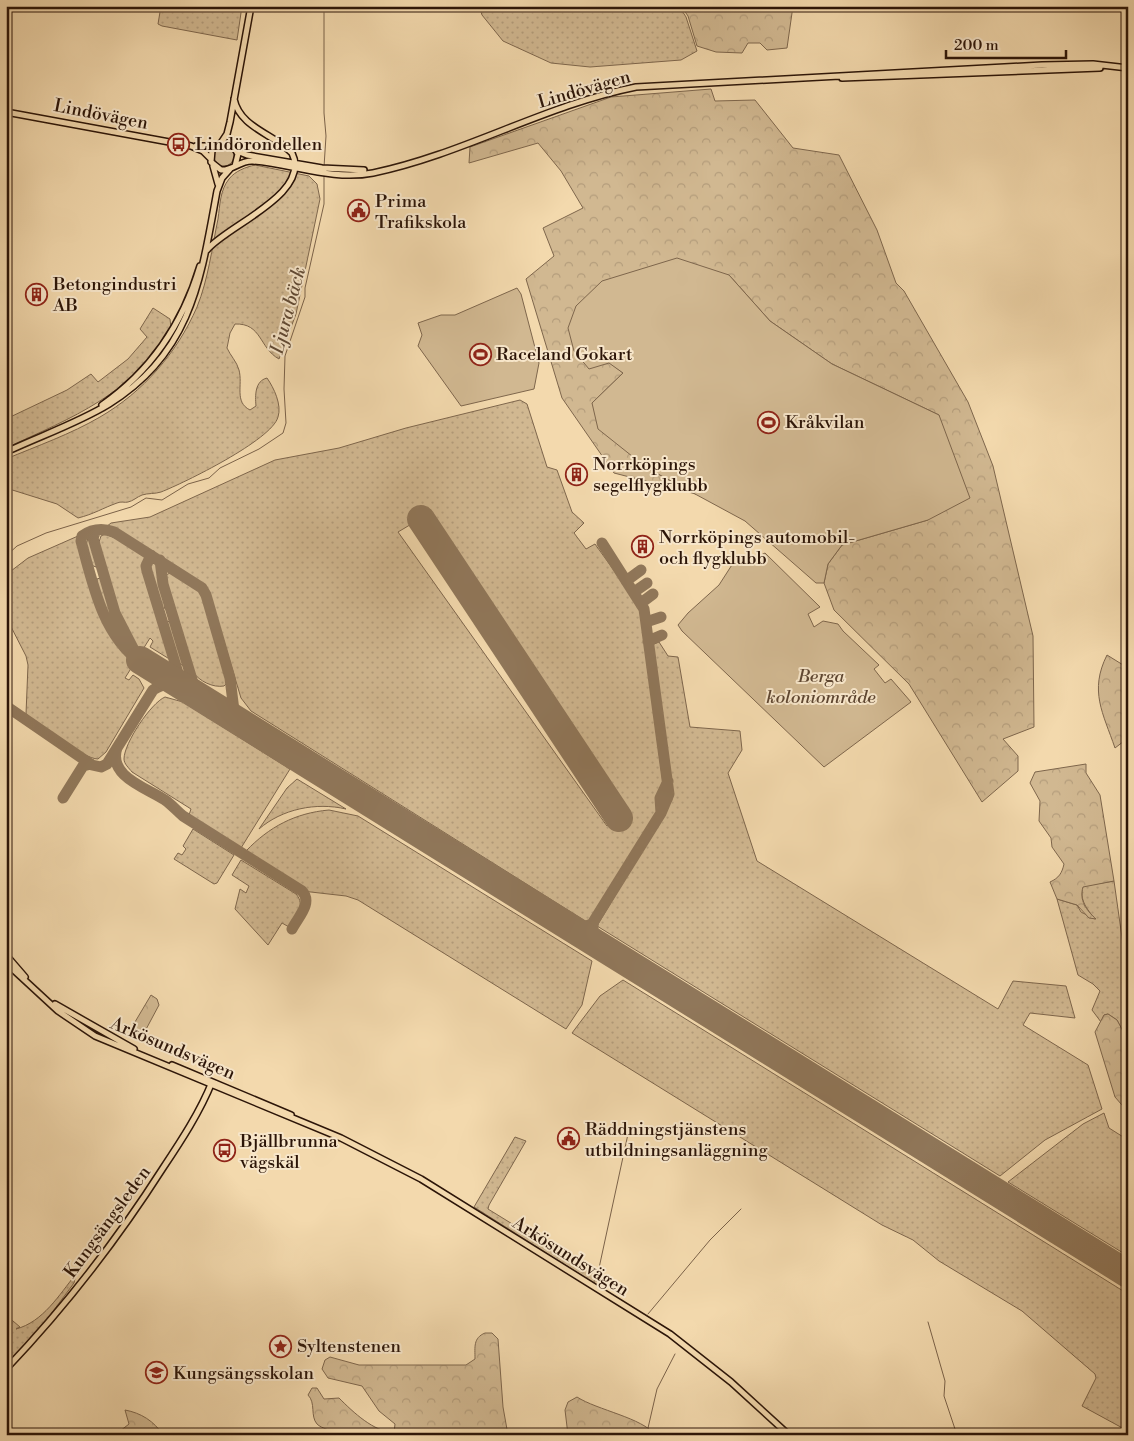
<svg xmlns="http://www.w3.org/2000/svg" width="1134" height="1441" viewBox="0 0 1134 1441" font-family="'Libre Bodoni',serif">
<defs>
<pattern id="grass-dots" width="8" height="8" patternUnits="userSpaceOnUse" patternTransform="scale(1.25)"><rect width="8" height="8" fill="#d1b891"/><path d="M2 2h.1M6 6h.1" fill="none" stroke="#b49d7c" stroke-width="1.8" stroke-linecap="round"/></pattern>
<pattern id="forest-crowns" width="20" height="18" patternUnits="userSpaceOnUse" patternTransform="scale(1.25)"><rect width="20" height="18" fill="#d1b891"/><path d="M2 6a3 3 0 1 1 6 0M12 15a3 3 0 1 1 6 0" fill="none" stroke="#b49d7c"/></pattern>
</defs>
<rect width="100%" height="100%" fill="#f3d9ad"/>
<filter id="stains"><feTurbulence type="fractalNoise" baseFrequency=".004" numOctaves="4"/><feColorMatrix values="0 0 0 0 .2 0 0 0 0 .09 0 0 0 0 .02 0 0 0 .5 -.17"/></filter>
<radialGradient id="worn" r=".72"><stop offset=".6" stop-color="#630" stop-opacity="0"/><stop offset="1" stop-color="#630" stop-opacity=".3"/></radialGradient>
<!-- grass -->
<path fill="url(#grass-dots)" stroke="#7e664c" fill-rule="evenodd" d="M 161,6 L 242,6 L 237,40 L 162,26 L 158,24 Z
M 479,6 L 679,6 L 686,17 L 697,51 L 681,60 L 590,67 L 551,63 L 503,41 L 482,15 Z
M 255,165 L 309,176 L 317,184 L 320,199 L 296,314 L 279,359 C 259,348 262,323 235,324 L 230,333 L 227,348 C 230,355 237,362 239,370 C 243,385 234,402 250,410 L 256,406 C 255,395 255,381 267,378 C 274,388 282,405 278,417 C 272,440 184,483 161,492 C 155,494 148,493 142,495 C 137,497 133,501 128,502 C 125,503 121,501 117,503 C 103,508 94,514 78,518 L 57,504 L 6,488 L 6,459 C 37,446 71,434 100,417 C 143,392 177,353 197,307 C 208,280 212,248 218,219 C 220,205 220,190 229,179 C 235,171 246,167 255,165 Z
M 153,308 L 170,319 L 171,328 C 132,395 73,417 6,448 L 6,419 L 67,390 L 91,374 L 98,382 L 128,359 L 147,337 L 140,329 Z
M 520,400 L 527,404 L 547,467 L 557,470 L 572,512 L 584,523 L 574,533 L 586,549 L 595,544 L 633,597 L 641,613 L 663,783 C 655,798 660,806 656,816 C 639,854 612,889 590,924 L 251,711 L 241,698 L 213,605 L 202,584 L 117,530 L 106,527 L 111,523 L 150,517 L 275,460 L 339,448 L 406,428 ZM 430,513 L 628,812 L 607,826 L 398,532 Z
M 105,534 L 117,539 L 148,558 L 144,567 L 145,575 L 171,660 L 150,647 L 153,641 L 150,638 L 140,654 L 129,639 L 122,622 L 98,545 L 101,536 Z
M 78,536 L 103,620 L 112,636 L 135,662 L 125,678 L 129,680 L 133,675 L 139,679 L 144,688 L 106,752 L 98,759 C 83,759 40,725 26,714 L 28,665 L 26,656 L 6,617 L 6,578 L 11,571 L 28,558 Z
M 88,538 L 91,538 L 98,561 L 96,567 L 91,565 L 86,545 Z
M 151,563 L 156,564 L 166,603 L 164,609 C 154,603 147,574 151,563 Z
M 170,573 L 198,589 L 204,596 L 229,681 L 224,686 C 213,688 199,681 193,672 L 164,579 L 164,576 Z
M 100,578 L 105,583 L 116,624 L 131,652 L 109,622 L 97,585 L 97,579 Z
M 168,621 L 172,625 L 185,667 C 172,661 169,637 165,625 Z
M 659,642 L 668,656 L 678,657 L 690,727 L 740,731 L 742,750 L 728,773 L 757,861 L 998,1009 L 1013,981 L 1066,986 L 1075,1018 L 1030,1013 L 1023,1025 L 1088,1065 L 1102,1109 L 1045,1140 L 1000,1176 L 597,926 L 672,800 L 652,645 Z
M 165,697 L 183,702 L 290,769 L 241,848 L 189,815 L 191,809 L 132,772 C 129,768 124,764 124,759 C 124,743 151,703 165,697 Z
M 297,779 L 346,809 C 316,802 282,809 259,829 L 287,788 Z
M 329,810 L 358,816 L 592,961 L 582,1005 L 566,1029 L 358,900 L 346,896 L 302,891 L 303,888 L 246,851 C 269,827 295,813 329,810 Z
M 193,829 L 234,855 L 217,883 L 214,884 L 174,859 L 178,853 L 182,855 L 186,849 L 183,846 Z
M 241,860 L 296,894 C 306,905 296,917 289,927 L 282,923 L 268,945 L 235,909 L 240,889 L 246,893 L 249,886 L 232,875 Z
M 1114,881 L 1128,980 L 1128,1033 L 1124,1034 L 1117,1020 L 1108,1014 L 1104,1015 L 1101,1022 L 1092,1010 L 1100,991 L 1093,984 L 1078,975 L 1057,899 L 1077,905 L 1081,912 L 1095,919 C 1087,909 1079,900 1083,886 Z
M 623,980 L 1128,1294 L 1128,1431 L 1082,1406 L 1096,1378 L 1095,1374 L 1022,1311 L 939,1261 L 913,1240 L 882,1225 L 572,1033 L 600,996 Z
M 1104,1113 L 1109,1128 L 1128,1140 L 1128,1256 L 1008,1182 L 1083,1124 Z
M 515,1137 L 526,1141 L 489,1205 L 488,1209 L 595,1275 L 594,1283 L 474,1207 Z
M 76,1274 L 74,1283 L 39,1330 L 6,1365 L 6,1333 L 12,1330 L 6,1332 L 6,1315 L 20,1327 L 16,1329 C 43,1322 59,1295 76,1274 Z"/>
<!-- forest -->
<path fill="url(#forest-crowns)" stroke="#7e664c" d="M 681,6 L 793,6 L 787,48 L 767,50 L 760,43 L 748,43 L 742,53 L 716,52 L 697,46 L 688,16 Z
M 711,89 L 715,101 L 755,100 L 793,148 L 839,155 L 877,230 L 896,283 L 904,291 L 968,402 L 993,466 L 1033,636 L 1034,727 L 1003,739 L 1018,756 L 1018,771 L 982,802 L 909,684 L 834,610 L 824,583 L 828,564 L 842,545 L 928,520 L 939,415 L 832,364 L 770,321 L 729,275 L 609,362 L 623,373 L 592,403 L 647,468 L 696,494 L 614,473 L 562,398 L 526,279 L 554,256 L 543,228 L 583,208 L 561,171 L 538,143 L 469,163 L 470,147 L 611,97 Z
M 1107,655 L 1128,668 L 1128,738 L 1115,748 C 1103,713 1089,691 1107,655 Z
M 1086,764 L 1086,773 L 1100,795 L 1114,881 L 1083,887 C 1079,900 1086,910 1096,919 L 1089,918 L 1077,905 L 1057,899 L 1050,882 C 1059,878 1062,873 1064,864 L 1052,847 L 1051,838 L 1039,821 L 1040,801 L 1030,783 L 1035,772 Z
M 151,995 L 157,999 L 159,1005 L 143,1035 L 139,1036 L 133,1032 L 132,1027 Z
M 1108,1014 L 1117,1020 L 1124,1033 L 1128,1033 L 1128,1112 L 1115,1097 L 1095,1032 L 1104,1015 Z
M 485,1333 L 492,1333 L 498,1339 L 503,1407 L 508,1435 L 338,1435 C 330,1429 322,1429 317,1424 C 310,1416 316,1403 308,1395 L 312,1388 L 317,1388 L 324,1399 L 339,1398 C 354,1413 373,1431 394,1433 L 395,1424 L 379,1411 L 362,1386 L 328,1378 L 322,1369 L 325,1360 L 330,1357 L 359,1365 L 466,1365 L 475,1359 C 475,1347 473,1338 485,1333 Z
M 577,1397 C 597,1410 643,1418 655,1435 L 568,1435 L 565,1410 L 568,1402 Z
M 125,1410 C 141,1413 154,1421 163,1435 L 115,1435 L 129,1424 Z"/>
<!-- green -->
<path fill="#d1b891" stroke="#7e664c" d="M214 156a10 10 0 1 1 20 0a10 10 0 1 1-20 0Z
M 677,258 L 729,275 L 770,321 L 832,364 L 939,415 L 970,498 L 928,520 L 842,545 L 828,564 L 824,583 L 816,583 L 745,521 L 647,468 L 598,429 L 592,403 L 623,373 L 609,363 L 589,369 L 574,351 L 568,328 L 576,306 L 602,281 Z
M 517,288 L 521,294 L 539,363 L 534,389 L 461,406 L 418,346 L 422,335 L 418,323 L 441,315 L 455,315 Z
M 765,553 L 820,607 L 808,614 L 814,627 L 823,621 L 838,624 L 843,631 L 879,665 L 874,669 L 885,683 L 891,679 L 911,702 L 824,767 L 682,631 L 678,625 L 688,613 L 719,585 L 737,557 L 744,564 Z"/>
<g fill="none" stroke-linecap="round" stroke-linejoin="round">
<!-- stream -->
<path stroke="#7b6249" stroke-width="1" d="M 324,167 L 326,136 L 324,113 L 324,6
M 6,556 L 17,546 L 46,533 L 131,507 L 146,498 L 162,500 L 188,484 L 209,478 L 220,468 L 259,449 L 283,433 L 286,423 L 284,389 L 285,356 L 305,297 L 305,288 L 324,204 L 324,176
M 596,1282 L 628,1134
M 648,1314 L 710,1240 L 741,1209
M 928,1322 L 945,1381 L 944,1396 L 957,1435
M 653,1435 L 648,1428 L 657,1389 L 675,1354"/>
<!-- taxiway -->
<path stroke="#90775a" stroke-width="11" d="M 96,530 L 93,538 L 115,613 L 134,650
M 151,555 L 146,566 L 147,571 L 182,686
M 160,560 L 163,584 L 197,696
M 626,581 L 641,570
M 634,592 L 647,583
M 641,603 L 653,594
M 646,622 L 661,617
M 648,641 L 662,635
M 139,661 C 102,633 93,584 81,541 L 82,536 C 92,529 103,528 114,532 L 202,588 L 206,595 L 230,678 L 235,719
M 6,706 L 92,765 L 101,767 L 107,764 L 153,690 C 165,682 174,683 187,689
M 117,748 C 107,776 147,788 165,800 C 172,805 177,811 183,816 L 302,891 C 313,903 298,917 292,929
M 63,798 L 83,766 L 91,764
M 661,813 L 660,798 L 668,781
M 554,917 L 578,929 L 592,924 L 661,813 L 669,794 L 644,609 L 602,543
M 594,921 C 588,939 607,949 619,958
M 1118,1268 L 1128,1271"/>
<!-- runway -->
<path stroke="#90775a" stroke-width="28" d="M 421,519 L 619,818
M 140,660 L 1128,1274"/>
<defs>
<path id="major" d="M 842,78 L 1100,68
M 6,112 L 191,146 L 203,151 L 210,158
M 221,143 L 227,134 L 230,122 L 251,6
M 196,146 L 215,146
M 237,151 L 247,155 L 322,168 L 364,170
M 213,166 L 218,184
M 235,166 L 238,154 L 233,146 L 221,143 L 212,150 L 211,162 L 221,170 C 233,171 240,160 253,161 C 293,164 332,181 373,173 C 464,154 545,105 636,87 L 1042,65 L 1093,64 L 1128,68
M 207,250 C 226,226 312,194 292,153 C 274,134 240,128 234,99
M 102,405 C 151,371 183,323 200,266
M 6,452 C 40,436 78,423 109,404 C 192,353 201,278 217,191 L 222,178 L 230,169
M 6,955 L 25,977
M 6,963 L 58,1011 L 95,1036 L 341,1138 L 421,1179 L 670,1334 L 731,1382 L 789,1435
M 55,1004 L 134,1049
M 172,1065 L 291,1115
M 6,1369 C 65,1307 117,1240 163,1168 C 181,1141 200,1112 212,1082"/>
</defs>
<!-- major casing -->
<use href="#major" stroke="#2c1508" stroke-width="8"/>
<!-- major -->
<use href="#major" stroke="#f3d9ad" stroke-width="5"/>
</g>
<!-- icons -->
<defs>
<symbol id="bus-ring" viewBox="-11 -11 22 22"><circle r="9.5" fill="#f7e6ca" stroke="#8f2418" stroke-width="1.5"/><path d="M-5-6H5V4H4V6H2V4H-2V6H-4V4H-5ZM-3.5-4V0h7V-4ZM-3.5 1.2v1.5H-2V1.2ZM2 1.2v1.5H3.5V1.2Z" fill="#8f2418"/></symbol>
<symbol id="civic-ring" viewBox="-11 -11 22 22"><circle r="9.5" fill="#f7e6ca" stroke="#8f2418" stroke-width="1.5"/><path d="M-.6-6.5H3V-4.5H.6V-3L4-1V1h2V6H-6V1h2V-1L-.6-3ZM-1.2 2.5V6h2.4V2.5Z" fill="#8f2418"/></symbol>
<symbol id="building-ring" viewBox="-11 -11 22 22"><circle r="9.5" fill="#f7e6ca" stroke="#8f2418" stroke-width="1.5"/><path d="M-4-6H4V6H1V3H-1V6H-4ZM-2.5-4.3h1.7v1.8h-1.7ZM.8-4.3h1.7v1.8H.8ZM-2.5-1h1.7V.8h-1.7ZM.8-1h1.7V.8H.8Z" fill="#8f2418"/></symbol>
<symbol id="stadium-ring" viewBox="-11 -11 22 22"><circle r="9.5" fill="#f7e6ca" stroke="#8f2418" stroke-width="1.5"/><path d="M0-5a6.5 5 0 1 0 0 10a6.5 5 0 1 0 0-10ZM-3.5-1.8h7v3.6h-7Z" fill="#8f2418"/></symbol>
<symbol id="sight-ring" viewBox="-11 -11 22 22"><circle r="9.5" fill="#f7e6ca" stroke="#8f2418" stroke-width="1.5"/><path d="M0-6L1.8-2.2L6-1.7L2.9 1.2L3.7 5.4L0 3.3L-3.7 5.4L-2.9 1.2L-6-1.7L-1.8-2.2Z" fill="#8f2418"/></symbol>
<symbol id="school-ring" viewBox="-11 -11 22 22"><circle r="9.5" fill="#f7e6ca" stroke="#8f2418" stroke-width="1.5"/><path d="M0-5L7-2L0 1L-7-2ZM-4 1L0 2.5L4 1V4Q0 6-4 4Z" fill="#8f2418"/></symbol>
</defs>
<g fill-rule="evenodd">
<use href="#bus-ring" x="166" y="132" width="25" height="25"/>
<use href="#civic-ring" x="346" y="198" width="25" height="25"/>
<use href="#building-ring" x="24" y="282" width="25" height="25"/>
<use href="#stadium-ring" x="468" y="342" width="25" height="25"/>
<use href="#stadium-ring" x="756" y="410" width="25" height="25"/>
<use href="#building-ring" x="564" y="462" width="25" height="25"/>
<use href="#building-ring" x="630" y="534" width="25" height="25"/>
<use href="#civic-ring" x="556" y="1126" width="25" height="25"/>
<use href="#bus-ring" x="212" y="1138" width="25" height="25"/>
<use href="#sight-ring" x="268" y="1334" width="25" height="25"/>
<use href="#school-ring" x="144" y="1360" width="25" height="25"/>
</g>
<g text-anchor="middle" stroke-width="4" stroke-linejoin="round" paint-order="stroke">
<!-- street labels -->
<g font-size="18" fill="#2c1508" stroke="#f7e6ca">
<text transform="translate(584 89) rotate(-16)" y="6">Lindövägen</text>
<text transform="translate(101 114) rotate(11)" y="6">Lindövägen</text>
<text transform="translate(173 1048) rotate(23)" y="6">Arkösundsvägen</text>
<text transform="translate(107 1222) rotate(-54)" y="6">Kungsängsleden</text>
<text transform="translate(571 1256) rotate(32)" y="6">Arkösundsvägen</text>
</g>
<!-- poi labels -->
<g font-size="18" fill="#2c1508" stroke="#f7e6ca" text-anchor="start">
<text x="195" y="150">Lindörondellen</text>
<text x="375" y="207">Prima<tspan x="375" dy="21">Trafikskola</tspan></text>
<text x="53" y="290">Betongindustri<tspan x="53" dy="21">AB</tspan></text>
<text x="496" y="360">Raceland Gokart</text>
<text x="785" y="428">Kråkvilan</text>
<text x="593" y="470">Norrköpings<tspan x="593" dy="21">segelflygklubb</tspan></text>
<text x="659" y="543">Norrköpings automobil-<tspan x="659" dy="21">och flygklubb</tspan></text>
<text x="585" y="1135">Räddningstjänstens<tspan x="585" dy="21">utbildningsanläggning</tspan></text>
<text x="240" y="1147">Bjällbrunna<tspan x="240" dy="21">vägskäl</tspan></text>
<text x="297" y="1352">Syltenstenen</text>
<text x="173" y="1379">Kungsängsskolan</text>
</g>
<!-- park labels -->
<g font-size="18" font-style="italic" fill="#5e4631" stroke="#f7e6ca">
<text x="821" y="682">Berga<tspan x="821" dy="21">koloniområde</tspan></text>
</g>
<!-- water labels -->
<g font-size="19" font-style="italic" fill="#604934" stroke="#f7e6ca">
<text transform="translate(287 310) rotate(-75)" y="7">Ljura bäck</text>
</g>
</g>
<!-- margin -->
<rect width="1134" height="1441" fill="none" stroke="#f3d9ad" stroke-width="25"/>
<rect x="8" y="8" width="1119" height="1426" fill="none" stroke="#2c1508" stroke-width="2.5"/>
<rect x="12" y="12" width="1109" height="1416" fill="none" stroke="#2c1508"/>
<!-- scale -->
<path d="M946 50v8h120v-8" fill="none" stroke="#2c1508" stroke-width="2.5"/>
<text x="954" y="50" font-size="15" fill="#2c1508" stroke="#f7e6ca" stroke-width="4" paint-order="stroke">200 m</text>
<rect width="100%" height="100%" filter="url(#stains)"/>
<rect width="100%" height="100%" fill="url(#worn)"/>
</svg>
